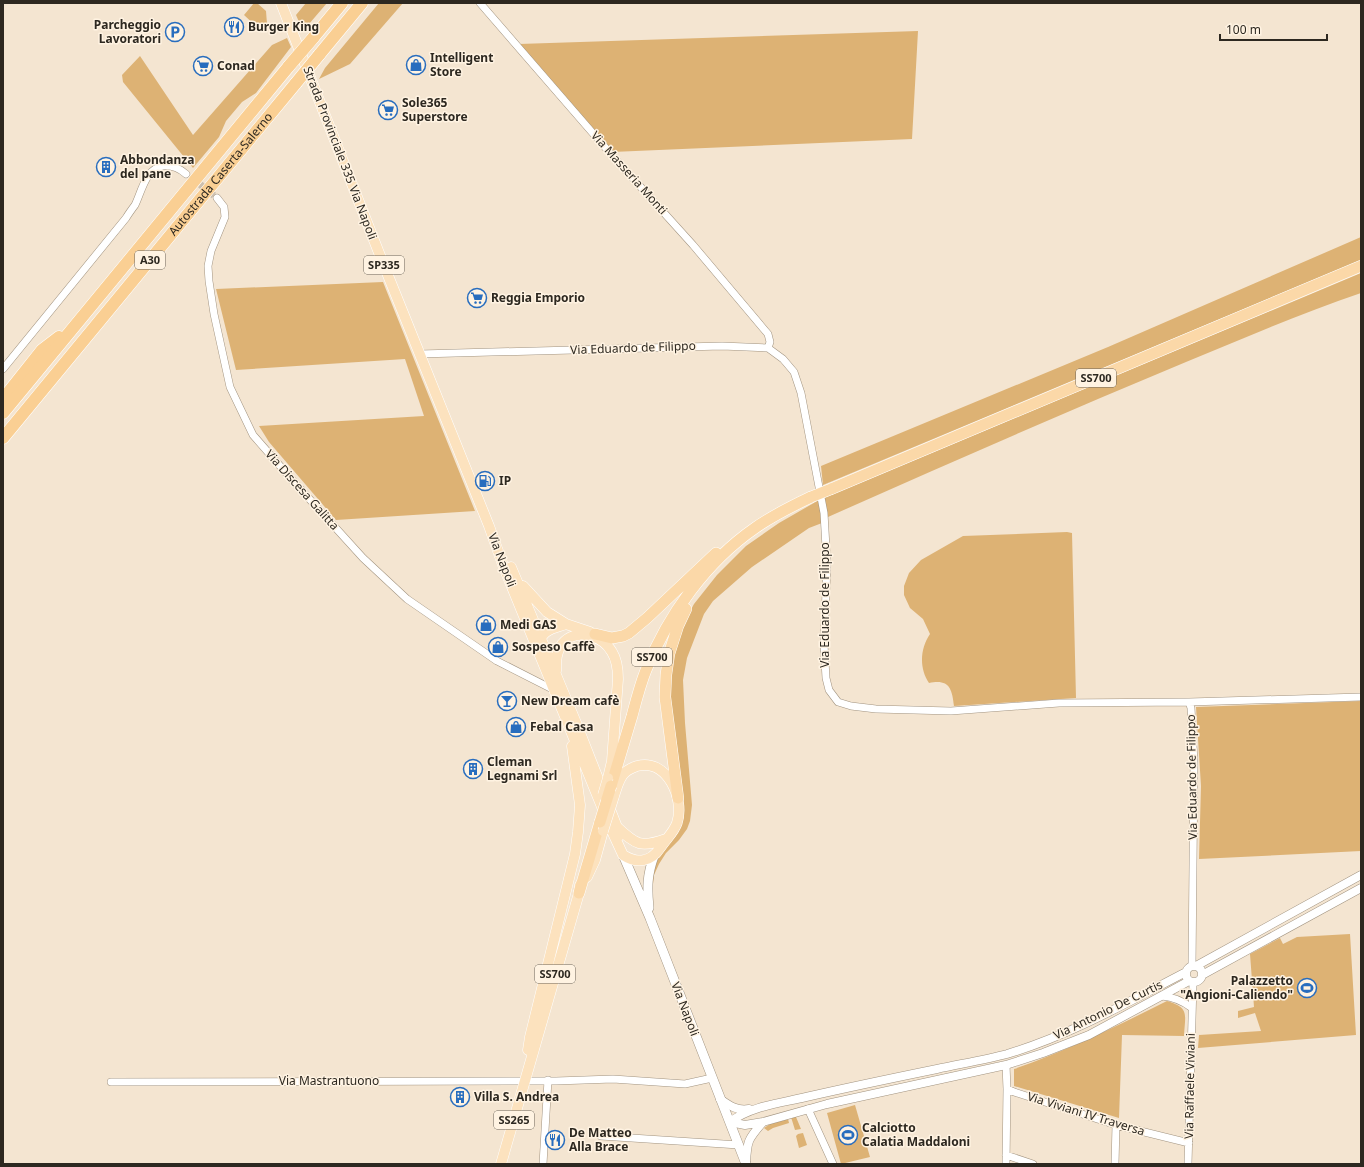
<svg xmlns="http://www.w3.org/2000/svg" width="1364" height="1167" viewBox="0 0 1364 1167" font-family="'Noto Sans',sans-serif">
<rect width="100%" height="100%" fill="#f4e5d1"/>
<!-- green -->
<path fill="#ddb274" d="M 254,3 L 257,3 L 266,11 L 267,24 L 260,30 L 244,15 Z
M 306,3 L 327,3 L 303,31 L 296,15 Z
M 379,3 L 403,3 L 350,64 L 319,79 L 325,68 Z
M 918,31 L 912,139 L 612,152 L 519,44 Z
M 287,38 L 291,47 L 256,93 L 242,102 L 226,121 L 219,137 L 193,168 L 123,82 L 122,75 L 140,56 L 193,135 L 272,45 Z
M 1361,237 L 1361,260 L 823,485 L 821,466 L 1108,347 Z
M 1361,273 L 1361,293 C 1302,313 1244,338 1186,362 C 1066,412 947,464 828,517 L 824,498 Z
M 383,282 L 475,511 L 336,520 L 269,442 L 259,426 L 424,416 L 405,359 L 236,370 L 216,289 Z
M 819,500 L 822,523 L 809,528 L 752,567 L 713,601 L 704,614 L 687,658 L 683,680 L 685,723 L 692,805 L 690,821 L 687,829 L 679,840 L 666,853 L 659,864 L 654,875 L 653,884 L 650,883 L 656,860 L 679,831 L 670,716 L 670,672 L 680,630 L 694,604 L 717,575 L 746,546 L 779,523 Z
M 1067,532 L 1072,533 L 1076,698 L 954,706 C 952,688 949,679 929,683 C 919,668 920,649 930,634 L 923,619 L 910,608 L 904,595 L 904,586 L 909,573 L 921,560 L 963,536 Z
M 1361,701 L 1361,851 L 1199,859 L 1201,786 L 1196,707 Z
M 1350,934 L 1356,1035 L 1198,1048 L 1199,1035 L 1261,1031 L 1255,1013 L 1238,1018 L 1238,1011 L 1254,1007 L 1250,954 L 1280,938 L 1283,944 L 1297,937 Z
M 1167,1001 C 1190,1008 1185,1014 1184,1036 L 1122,1035 L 1119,1118 L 1014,1086 L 1014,1069 C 1067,1051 1117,1026 1167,1001 Z
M 855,1105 L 870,1157 L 841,1164 L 827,1113 Z
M 791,1117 L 796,1117 L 801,1129 L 795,1130 Z
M 788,1119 L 789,1123 L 773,1128 L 768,1131 L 764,1128 L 770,1124 Z
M 803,1133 L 807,1145 L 799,1148 L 796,1136 L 798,1134 Z"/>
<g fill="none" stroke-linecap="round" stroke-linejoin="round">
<!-- minor-tunnel -->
<path stroke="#ccbfae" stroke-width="7" stroke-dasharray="7 3.5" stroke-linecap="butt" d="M 192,178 L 217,198"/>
<defs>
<path id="minor" d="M 480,3 L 610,153 L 693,245 L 768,334 L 770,342 L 768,348
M 217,198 L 224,207 L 225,217 L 211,251 L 208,266 L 209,281 L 214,314 L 230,387 L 253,435 L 294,482 L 363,558 L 407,599 L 497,661 L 554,690
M 420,354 L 722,346 L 768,348 L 783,359 L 794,372 L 801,393 L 824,513 L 827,565 L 824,644 L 826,678 L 829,690 L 838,702 L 851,706 L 876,709 L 951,711 L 1059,703 L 1189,702 L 1361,697
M 3,369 L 126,218 C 129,213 132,209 135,205 C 142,191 145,169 163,166 C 172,165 179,168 186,174
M 1189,702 L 1191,708 L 1194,763 L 1192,966
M 1162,996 C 1173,997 1183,1001 1192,1008
M 1006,1065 L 1007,1089 L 1014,1092 L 1116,1125 L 1189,1143
M 111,1082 L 556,1081 L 613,1079 L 685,1084 L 712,1078
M 808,1109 L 833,1164
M 601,1136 L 739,1145
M 1006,1155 L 1033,1164
M 543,1164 L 548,1080
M 1006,1164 L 1007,1089
M 1115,1164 L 1116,1125
M 1188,1164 L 1193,983"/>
<path id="tertiary" d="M1186 974a8 8 0 1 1 16 0a8 8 0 1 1-16 0Z
M 1196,966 L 1361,875
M 1202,975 L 1361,888
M 720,1099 C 730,1106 737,1111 749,1109
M 730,1122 L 745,1125 L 763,1122 L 827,1104 L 1006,1065 L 1043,1053 L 1089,1035 L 1189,981
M 730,1122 C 751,1106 781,1103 806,1097 C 850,1087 893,1078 937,1069 C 960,1064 984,1060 1007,1054 C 1071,1035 1128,1002 1186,972
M 746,1163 C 747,1141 748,1139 763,1122"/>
<path id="secondary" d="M 623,855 L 650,918 L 746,1164
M 649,908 C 647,888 647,875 654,856"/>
<path id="primary" d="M 281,3 L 381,258 L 489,526 L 503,565 L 611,829 L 623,855
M 511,567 L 577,725 L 617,827 L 619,836
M 523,586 L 547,612 L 566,624 L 590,632
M 540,642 C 542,629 556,628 566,624
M 556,671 C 556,661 556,652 562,644 C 576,627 603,636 612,652 C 617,660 618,670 618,679 L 612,761 L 608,778
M 614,796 C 616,790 618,782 622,776 C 625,771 631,768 637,766 C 667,758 685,798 677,823 C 674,832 666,839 660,848 C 651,862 637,864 623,855
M 617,827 C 636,845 641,848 666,839
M 587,877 L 595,860 L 603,831
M 528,1050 L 530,1037 L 575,854 L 578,832 L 580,805 L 572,746
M 501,1164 L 579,893 L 580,885"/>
<path id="trunk" d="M 831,489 L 1361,266
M 595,634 L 612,638 L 623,636 L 629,633 L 647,618 L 716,553
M 611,786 C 618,763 625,740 632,716 C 636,701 640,685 646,670 C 668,615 706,562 755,528 C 772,516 792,506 811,497
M 678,798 L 665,697 L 666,675 L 669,654 L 678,626 L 686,609
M 579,893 L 600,822"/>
<g id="motorway">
<path d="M 313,38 L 342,3"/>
<path d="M 319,55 L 362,3"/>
<path d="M 3,399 L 42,350 L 59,337"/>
<path d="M 3,413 L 289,66"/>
<path id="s1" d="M 3,438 L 296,83"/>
</g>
</defs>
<!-- minor casing -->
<use href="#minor" stroke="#a29481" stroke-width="8"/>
<!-- tertiary casing -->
<use href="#tertiary" stroke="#a29481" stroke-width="9"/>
<!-- secondary casing -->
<use href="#secondary" stroke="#a29481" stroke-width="10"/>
<!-- primary casing -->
<use href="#primary" stroke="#fff" stroke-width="11"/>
<!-- trunk casing -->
<use href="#trunk" stroke="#fff" stroke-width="12"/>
<!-- motorway casing -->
<use href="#motorway" stroke="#fff" stroke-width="13"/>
<!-- minor -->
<use href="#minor" stroke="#fff" stroke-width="7"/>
<!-- tertiary -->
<use href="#tertiary" stroke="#fff" stroke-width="8"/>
<!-- secondary -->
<use href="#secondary" stroke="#fff" stroke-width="9"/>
<!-- primary -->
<use href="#primary" stroke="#fce2be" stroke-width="10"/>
<!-- trunk -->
<use href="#trunk" stroke="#fbd8a8" stroke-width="11"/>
<!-- motorway -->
<use href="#motorway" stroke="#facf93" stroke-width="12"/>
<defs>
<path id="primary-bridge" d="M 603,795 L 608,778
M 603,831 L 614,796"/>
<path id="trunk-bridge" d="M 811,497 L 831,489
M 600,822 L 611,786"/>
<path id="motorway-bridge" d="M 289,66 L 313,38
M 296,83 L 319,55"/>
</defs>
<!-- primary-bridge casing -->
<use href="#primary-bridge" stroke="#fff" stroke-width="11" stroke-linecap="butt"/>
<!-- trunk-bridge casing -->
<use href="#trunk-bridge" stroke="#fff" stroke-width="12" stroke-linecap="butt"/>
<!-- motorway-bridge casing -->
<use href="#motorway-bridge" stroke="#fff" stroke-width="13" stroke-linecap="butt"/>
<!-- primary-bridge -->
<use href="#primary-bridge" stroke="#fce2be" stroke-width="10"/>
<!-- trunk-bridge -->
<use href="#trunk-bridge" stroke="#fbd8a8" stroke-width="11"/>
<!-- motorway-bridge -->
<use href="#motorway-bridge" stroke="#facf93" stroke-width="12"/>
</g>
<!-- icons -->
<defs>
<symbol id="restaurant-ring" viewBox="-11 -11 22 22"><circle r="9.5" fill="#fff3e2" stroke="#286dbe" stroke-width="1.5"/><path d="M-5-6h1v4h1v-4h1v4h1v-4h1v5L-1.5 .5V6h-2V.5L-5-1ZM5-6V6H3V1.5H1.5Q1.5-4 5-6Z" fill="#286dbe"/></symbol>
<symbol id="parking-ring" viewBox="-11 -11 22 22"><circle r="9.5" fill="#fff3e2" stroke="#286dbe" stroke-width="1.5"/><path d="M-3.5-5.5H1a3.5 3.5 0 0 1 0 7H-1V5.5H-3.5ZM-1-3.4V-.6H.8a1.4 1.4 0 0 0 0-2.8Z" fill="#286dbe"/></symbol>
<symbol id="shop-ring" viewBox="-11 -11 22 22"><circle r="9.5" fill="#fff3e2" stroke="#286dbe" stroke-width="1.5"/><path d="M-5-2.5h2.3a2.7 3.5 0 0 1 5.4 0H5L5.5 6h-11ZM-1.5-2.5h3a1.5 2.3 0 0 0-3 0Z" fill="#286dbe"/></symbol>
<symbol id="supermarket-ring" viewBox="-11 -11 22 22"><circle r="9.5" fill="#fff3e2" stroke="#286dbe" stroke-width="1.5"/><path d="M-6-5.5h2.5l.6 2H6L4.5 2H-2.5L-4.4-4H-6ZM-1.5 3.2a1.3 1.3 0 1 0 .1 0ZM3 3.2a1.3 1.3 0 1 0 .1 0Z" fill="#286dbe"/></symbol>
<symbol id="building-ring" viewBox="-11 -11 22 22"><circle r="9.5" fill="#fff3e2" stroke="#286dbe" stroke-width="1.5"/><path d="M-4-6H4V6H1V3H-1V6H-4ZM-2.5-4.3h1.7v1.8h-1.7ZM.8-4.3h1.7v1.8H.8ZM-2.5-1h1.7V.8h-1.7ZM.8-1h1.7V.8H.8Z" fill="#286dbe"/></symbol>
<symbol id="fuel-ring" viewBox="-11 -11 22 22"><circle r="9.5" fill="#fff3e2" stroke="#286dbe" stroke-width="1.5"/><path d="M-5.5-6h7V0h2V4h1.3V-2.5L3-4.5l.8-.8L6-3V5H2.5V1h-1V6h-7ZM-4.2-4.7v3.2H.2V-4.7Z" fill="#286dbe"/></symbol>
<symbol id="bar-ring" viewBox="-11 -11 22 22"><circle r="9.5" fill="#fff3e2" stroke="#286dbe" stroke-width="1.5"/><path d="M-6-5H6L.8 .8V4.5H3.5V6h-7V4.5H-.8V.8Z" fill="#286dbe"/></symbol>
<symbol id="stadium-ring" viewBox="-11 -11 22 22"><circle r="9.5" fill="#fff3e2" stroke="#286dbe" stroke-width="1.5"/><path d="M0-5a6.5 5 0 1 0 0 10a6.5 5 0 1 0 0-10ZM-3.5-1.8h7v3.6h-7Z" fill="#286dbe"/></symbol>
</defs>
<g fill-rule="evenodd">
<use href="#restaurant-ring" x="223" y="16" width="22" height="22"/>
<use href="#parking-ring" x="164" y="21" width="22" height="22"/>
<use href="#shop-ring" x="405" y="54" width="22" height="22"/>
<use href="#supermarket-ring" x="192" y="55" width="22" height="22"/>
<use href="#supermarket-ring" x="377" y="99" width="22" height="22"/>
<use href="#building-ring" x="95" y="156" width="22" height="22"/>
<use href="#supermarket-ring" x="466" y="287" width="22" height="22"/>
<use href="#fuel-ring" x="474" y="470" width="22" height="22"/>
<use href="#shop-ring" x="475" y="614" width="22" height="22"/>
<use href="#shop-ring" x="487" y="636" width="22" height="22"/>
<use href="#bar-ring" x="496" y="690" width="22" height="22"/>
<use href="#shop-ring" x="505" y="716" width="22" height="22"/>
<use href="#building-ring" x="462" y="758" width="22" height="22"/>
<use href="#stadium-ring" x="1296" y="977" width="22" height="22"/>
<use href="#building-ring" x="449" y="1086" width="22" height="22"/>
<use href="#stadium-ring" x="837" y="1124" width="22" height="22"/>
<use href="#restaurant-ring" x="544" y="1129" width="22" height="22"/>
</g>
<g text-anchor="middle" stroke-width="3" stroke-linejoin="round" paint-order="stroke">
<!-- shield labels -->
<g fill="#fff3e2" stroke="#6c655a" stroke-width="1">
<rect x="135" y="251" width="30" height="18" rx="3"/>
<rect x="364" y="256" width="40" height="18" rx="3"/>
<rect x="1076" y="369" width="40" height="18" rx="3"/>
<rect x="632" y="648" width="40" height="18" rx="3"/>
<rect x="535" y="965" width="40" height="18" rx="3"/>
<rect x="494" y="1111" width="40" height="18" rx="3"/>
</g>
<g font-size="11" font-weight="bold" fill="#2d2820">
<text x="150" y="264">A30</text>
<text x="384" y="269">SP335</text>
<text x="1096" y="382">SS700</text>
<text x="652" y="661">SS700</text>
<text x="555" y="978">SS700</text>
<text x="514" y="1124">SS265</text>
</g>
<!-- poi labels -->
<g font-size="12" font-weight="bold" fill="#2d2820" stroke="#fff3e2" text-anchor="start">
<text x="161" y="29" text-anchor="end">Parcheggio<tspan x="161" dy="14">Lavoratori</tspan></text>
<text x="248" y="31">Burger King</text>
<text x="430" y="62">Intelligent<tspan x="430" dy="14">Store</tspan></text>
<text x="217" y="70">Conad</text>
<text x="402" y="107">Sole365<tspan x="402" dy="14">Superstore</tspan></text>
<text x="120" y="164">Abbondanza<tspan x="120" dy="14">del pane</tspan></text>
<text x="491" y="302">Reggia Emporio</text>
<text x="499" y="485">IP</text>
<text x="500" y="629">Medi GAS</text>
<text x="512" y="651">Sospeso Caffè</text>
<text x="521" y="705">New Dream cafè</text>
<text x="530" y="731">Febal Casa</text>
<text x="487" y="766">Cleman<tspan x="487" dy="14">Legnami Srl</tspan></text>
<text x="1293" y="985" text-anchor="end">Palazzetto<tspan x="1293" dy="14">"Angioni-Caliendo"</tspan></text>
<text x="474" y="1101">Villa S. Andrea</text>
<text x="862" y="1132">Calciotto<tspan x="862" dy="14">Calatia Maddaloni</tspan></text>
<text x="569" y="1137">De Matteo<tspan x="569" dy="14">Alla Brace</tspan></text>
</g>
<!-- street labels -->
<g font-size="12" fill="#2d2820" stroke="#fff3e2">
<text transform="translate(340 153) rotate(69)" y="4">Strada Provinciale 335 Via Napoli</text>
<text transform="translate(629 173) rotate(48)" y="4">Via Masseria Monti</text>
<text dy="4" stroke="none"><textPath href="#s1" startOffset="342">Autostrada Caserta-Salerno</textPath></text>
<text transform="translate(633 348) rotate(-2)" y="4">Via Eduardo de Filippo</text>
<text transform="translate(302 490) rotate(48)" y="4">Via Discesa Galitta</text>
<text transform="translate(502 560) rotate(69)" y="4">Via Napoli</text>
<text transform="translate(825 605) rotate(-90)" y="4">Via Eduardo de Filippo</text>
<text transform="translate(1192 777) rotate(-91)" y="4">Via Eduardo de Filippo</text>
<text transform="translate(685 1009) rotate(69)" y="4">Via Napoli</text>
<text transform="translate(1108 1010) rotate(-26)" y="4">Via Antonio De Curtis</text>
<text x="329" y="1085">Via Mastrantuono</text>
<text transform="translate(1190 1086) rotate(-89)" y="4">Via Raffaele Viviani</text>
<text transform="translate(1086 1114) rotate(17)" y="4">Via Viviani IV Traversa</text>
</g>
</g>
<!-- border -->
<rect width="1364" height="1167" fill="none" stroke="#2d2820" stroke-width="8"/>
<!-- scale -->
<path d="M1220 34v6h107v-6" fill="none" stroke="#2d2820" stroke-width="2"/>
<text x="1226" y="34" font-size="12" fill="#2d2820" stroke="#fff3e2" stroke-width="3" paint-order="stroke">100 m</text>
</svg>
